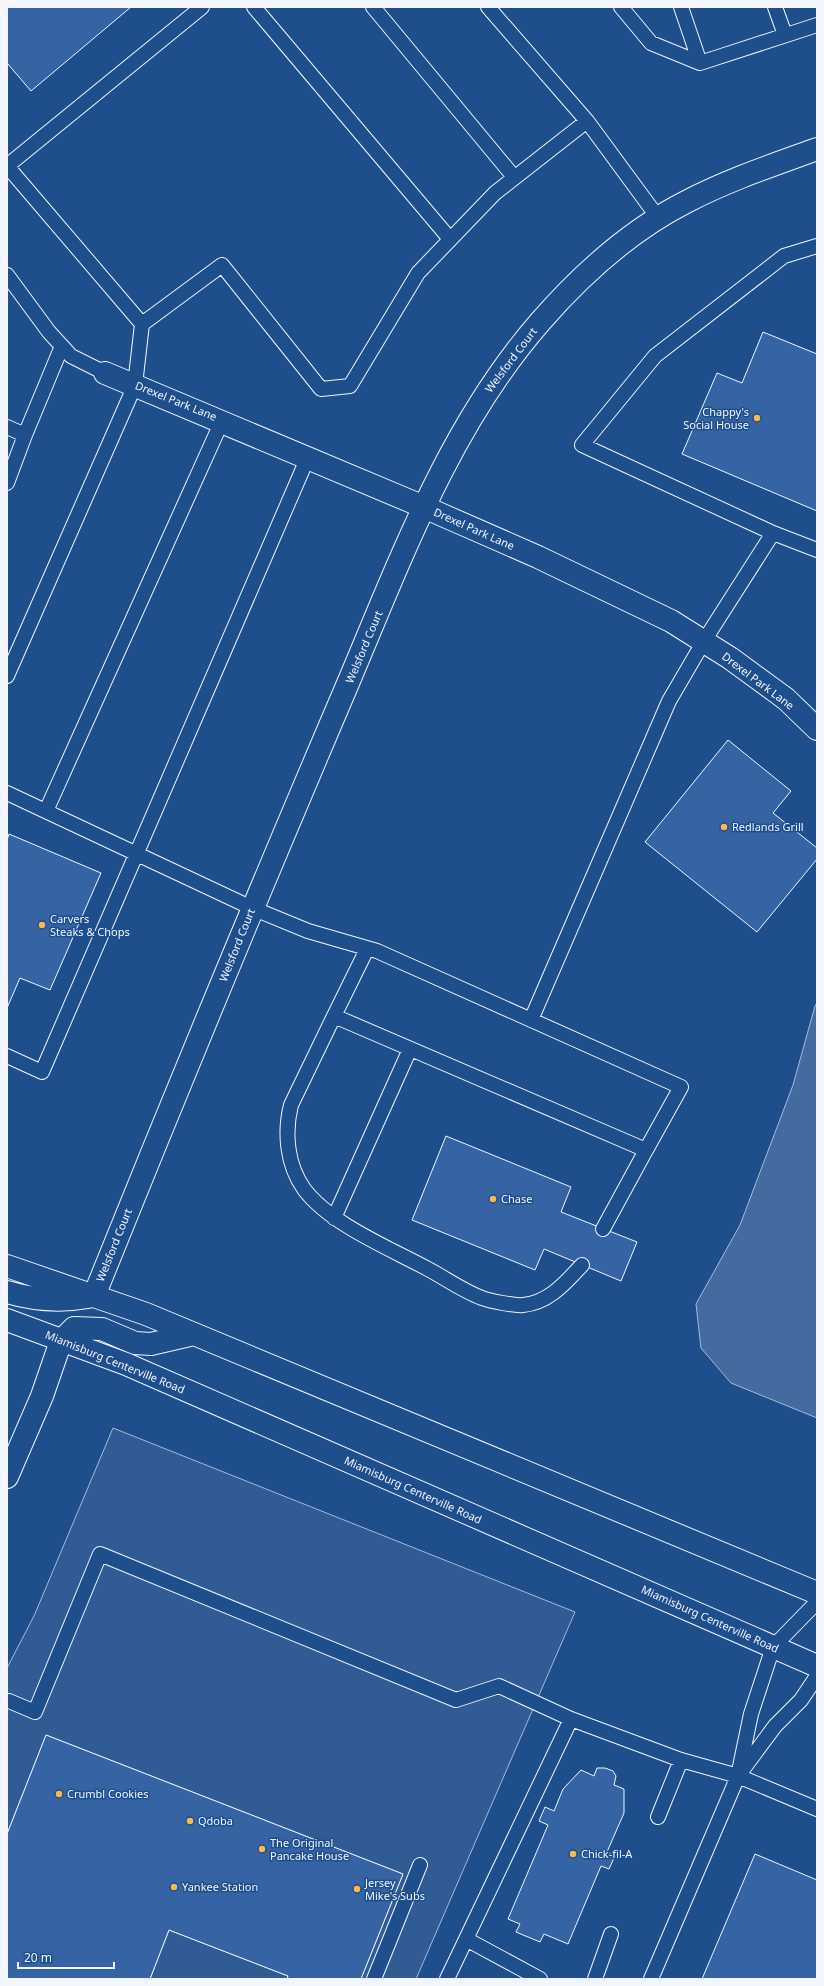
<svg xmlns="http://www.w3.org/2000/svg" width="824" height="1986" viewBox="0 0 824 1986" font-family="'Noto Sans',sans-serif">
<rect width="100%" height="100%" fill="#1f4e8c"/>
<!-- built -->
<path fill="#305b95" stroke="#a8bbd7" d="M 113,1428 L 575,1612 L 416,1979 L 361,1979 L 403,1874 L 46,1735 L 7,1834 L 7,1668 L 34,1616 Z
M 169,1930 L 288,1976 L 287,1979 L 150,1979 Z"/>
<!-- water -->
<path fill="#446ba0" stroke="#a8bbd7" d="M 817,1003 L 817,1418 L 731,1383 L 701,1348 L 696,1304 L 740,1225 L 793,1085 L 815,1006 Z"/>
<!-- building -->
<path fill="#3563a3" stroke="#f2f6ff" d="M 7,7 L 131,7 L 31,91 L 7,63 Z
M 763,332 L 817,354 L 817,511 L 682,454 L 717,373 L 742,383 Z
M 728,740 L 791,791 L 773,813 L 817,848 L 817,859 L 757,932 L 645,842 Z
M 9,834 L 101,873 L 50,990 L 20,978 L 7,1008 L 7,840 Z
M 446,1136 L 571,1187 L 561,1212 L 637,1242 L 621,1281 L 544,1249 L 535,1270 L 412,1220 Z
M 46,1735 L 403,1874 L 361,1979 L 287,1979 L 288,1976 L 169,1930 L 150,1979 L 11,1979 L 7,1978 L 7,1834 Z
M 597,1768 L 605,1768 L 613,1771 L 616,1776 L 614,1785 L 624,1789 L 624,1813 L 607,1852 L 615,1856 L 609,1869 L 601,1866 L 568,1944 L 544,1934 L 540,1942 L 516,1932 L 520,1924 L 508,1919 L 548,1825 L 539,1821 L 545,1807 L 554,1811 L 563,1789 L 581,1770 L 594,1776 Z
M 755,1854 L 817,1880 L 817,1979 L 702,1979 Z"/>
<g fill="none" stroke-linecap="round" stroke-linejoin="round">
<defs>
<path id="lane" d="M 254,7 L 450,239
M 373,7 L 514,177
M 488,7 L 587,121 L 659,219
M 621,7 L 651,43 L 700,63 L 817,25
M 681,7 L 700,63
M 775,7 L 785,35
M 7,166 L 142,324 L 135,385 L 7,676
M 7,166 L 202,7
M 7,275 L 49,332 L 71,356 L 105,373
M 142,324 L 222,265 L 321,389 L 350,386 L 418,273 L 495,193 L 587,121
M 7,427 L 25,435 L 7,483
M 25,435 L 62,346
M 773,533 L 817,550
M 7,793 L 252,908 L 308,931 L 377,951 L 681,1087 L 646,1150 L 334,1016 L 367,949
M 46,811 L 222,421
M 334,1016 L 291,1105 C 284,1133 287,1165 304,1189 C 330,1224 389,1248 428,1269 C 445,1278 463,1291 482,1298 C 490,1301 515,1306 523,1305 C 549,1303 566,1282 582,1265
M 531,1020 L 669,701 L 704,641 L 773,533 L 582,445 L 655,356 L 784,256 L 817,246
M 7,1056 L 42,1072 L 308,457
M 334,1218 L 410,1049
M 603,1229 L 646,1150
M 817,1602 L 773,1647 L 751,1714 L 738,1776 L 775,1726 L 801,1700 L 817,1676
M 9,1701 L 35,1712 L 100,1554 L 456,1700 L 499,1686 L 571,1719 L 681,1760 L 738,1776 L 817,1809
M 658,1817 L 681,1760
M 466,1939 L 540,1979
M 374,1979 L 420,1865
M 447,1979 L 571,1719
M 595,1979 L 611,1934
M 651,1979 L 738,1776"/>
<path id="street" d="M 105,373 L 424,507 L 538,557 L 671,621 L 730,658 L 786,699 L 817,729
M 94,1296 C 174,1097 256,899 340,702 C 396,572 445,431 540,322 C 580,276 631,230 686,202 C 728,180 773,165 817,149
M 7,1477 L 42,1396 L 61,1341"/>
<path id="secondary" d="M 7,1266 L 146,1314 L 817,1593
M 7,1292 C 34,1300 60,1302 88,1297
M 7,1320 L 126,1364 L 817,1666
M 61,1341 L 74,1328 L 102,1329 L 135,1343 L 151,1344 L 194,1334"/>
</defs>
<!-- lane casing -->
<use href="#lane" stroke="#f2f6ff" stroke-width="16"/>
<!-- street casing -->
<use href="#street" stroke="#f2f6ff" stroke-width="24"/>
<!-- secondary casing -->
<use href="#secondary" stroke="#f2f6ff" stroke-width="24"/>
<!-- lane -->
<use href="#lane" stroke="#1f4e8c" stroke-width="14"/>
<!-- street -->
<use href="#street" stroke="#1f4e8c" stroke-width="22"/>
<!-- secondary -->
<use href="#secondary" stroke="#1f4e8c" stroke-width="22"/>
</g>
<!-- markers -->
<g fill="#ffb74d" stroke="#1f4e8c" stroke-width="1.5">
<circle cx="757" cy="418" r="4"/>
<circle cx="724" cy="827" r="4"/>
<circle cx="42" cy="925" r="4"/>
<circle cx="493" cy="1199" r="4"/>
<circle cx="59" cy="1794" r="4"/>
<circle cx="190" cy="1821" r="4"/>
<circle cx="262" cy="1849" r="4"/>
<circle cx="573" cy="1854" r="4"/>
<circle cx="174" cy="1887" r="4"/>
<circle cx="357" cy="1889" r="4"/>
</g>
<g text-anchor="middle" stroke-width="3" stroke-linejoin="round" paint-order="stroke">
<!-- street labels -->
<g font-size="11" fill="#f2f6ff" stroke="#1f4e8c">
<text transform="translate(511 360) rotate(-53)" y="4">Welsford Court</text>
<text transform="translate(176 401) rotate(22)" y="4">Drexel Park Lane</text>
<text transform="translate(474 529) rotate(24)" y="4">Drexel Park Lane</text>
<text transform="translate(364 647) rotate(-67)" y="4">Welsford Court</text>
<text transform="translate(758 681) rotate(37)" y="4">Drexel Park Lane</text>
<text transform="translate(237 945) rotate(-68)" y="4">Welsford Court</text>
<text transform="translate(114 1245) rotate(-68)" y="4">Welsford Court</text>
<text transform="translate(115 1362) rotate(22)" y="4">Miamisburg Centerville Road</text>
<text transform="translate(413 1490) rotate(24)" y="4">Miamisburg Centerville Road</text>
<text transform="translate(710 1619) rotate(24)" y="4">Miamisburg Centerville Road</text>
</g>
<!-- poi labels -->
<g font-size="11" fill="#f2f6ff" stroke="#1f4e8c" text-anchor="start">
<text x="749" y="416" text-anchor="end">Chappy's<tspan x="749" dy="13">Social House</tspan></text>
<text x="732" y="831">Redlands Grill</text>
<text x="50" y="923">Carvers<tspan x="50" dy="13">Steaks &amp; Chops</tspan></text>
<text x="501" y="1203">Chase</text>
<text x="67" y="1798">Crumbl Cookies</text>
<text x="198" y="1825">Qdoba</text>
<text x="270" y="1847">The Original<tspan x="270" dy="13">Pancake House</tspan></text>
<text x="581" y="1858">Chick-fil-A</text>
<text x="365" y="1887">Jersey<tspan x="365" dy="13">Mike's Subs</tspan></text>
<text x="182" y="1891">Yankee Station</text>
</g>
</g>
<!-- border -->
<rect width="824" height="1986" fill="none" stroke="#f2f6ff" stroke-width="16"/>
<!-- scale -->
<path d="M18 1962v6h96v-6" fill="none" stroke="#f2f6ff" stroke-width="2"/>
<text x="24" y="1962" font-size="12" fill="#f2f6ff" stroke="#1f4e8c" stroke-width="3" paint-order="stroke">20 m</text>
</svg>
